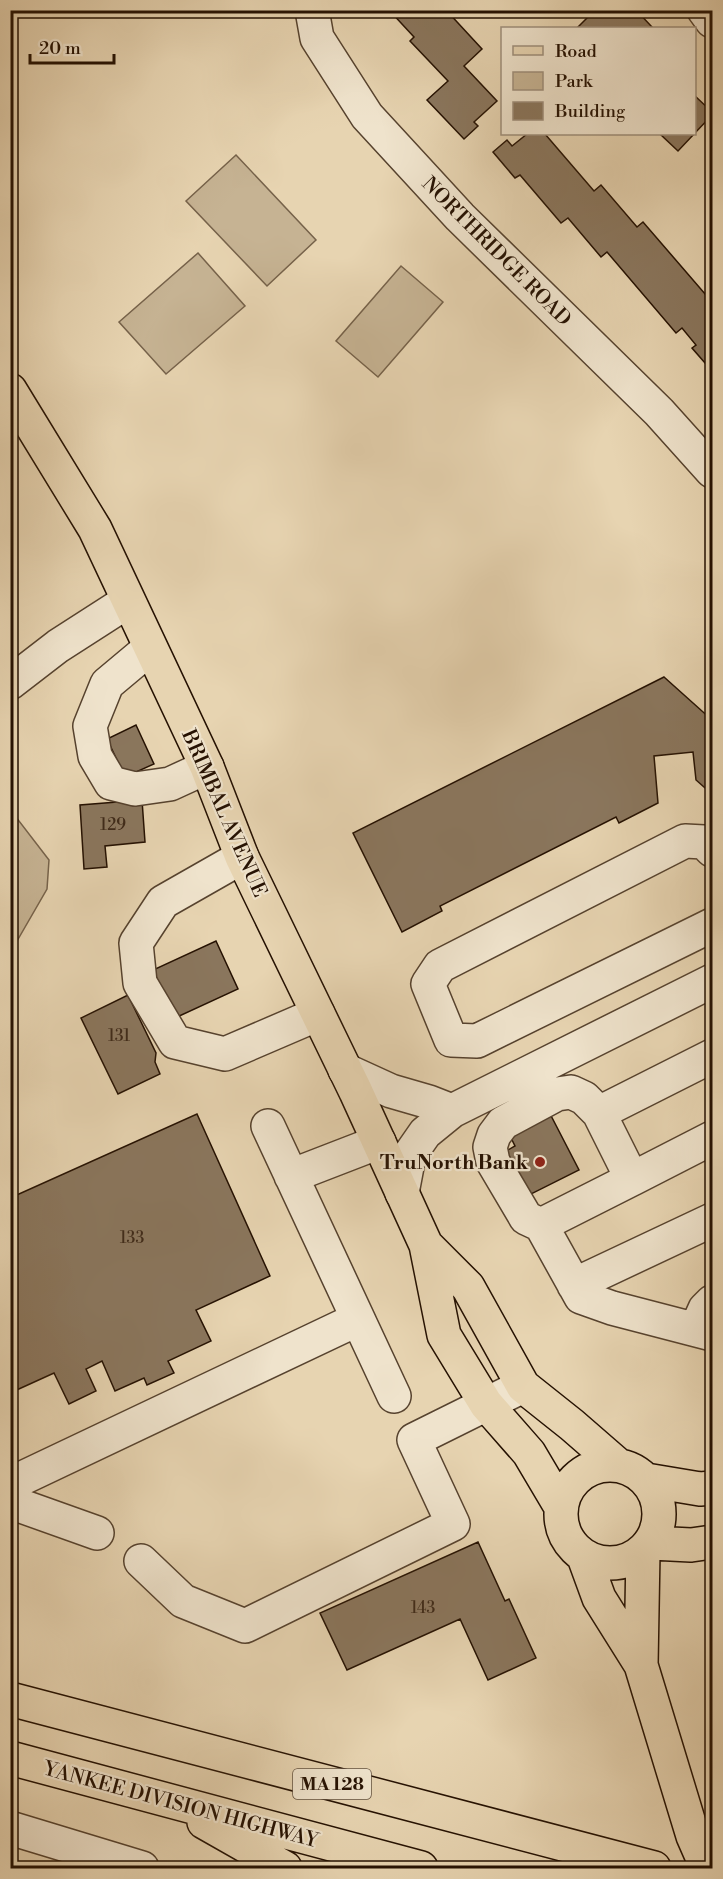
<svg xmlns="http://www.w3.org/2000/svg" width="723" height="1879" viewBox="0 0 723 1879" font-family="'Libre Bodoni',serif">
<rect width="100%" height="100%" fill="#e7d4b1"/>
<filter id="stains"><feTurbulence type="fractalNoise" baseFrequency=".00333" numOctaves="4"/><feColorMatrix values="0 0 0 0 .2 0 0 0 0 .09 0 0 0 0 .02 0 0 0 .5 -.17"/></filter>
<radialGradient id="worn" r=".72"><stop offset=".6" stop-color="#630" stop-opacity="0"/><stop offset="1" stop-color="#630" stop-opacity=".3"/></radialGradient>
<!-- green -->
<path fill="#c6b393" stroke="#76624a" stroke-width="1.5" d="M 236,155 L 316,240 L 267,286 L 186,201 Z
M 198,253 L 245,306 L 166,374 L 119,322 Z
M 401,266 L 443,302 L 378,377 L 336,341 Z
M 11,815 L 16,817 L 49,860 L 47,889 L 13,948 L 11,957 Z"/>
<!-- building -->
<path fill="#8a765d" stroke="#251102" stroke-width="1.5" d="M 389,10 L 446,10 L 482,49 L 464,66 L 497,101 L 474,122 L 478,126 L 464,139 L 427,100 L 448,81 L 410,41 L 414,37 Z
M 595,10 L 636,10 L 652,27 L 650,28 L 577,28 Z
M 694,95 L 712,112 L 712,115 L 678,151 L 660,134 L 694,134 Z
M 527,134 L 545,134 L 594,191 L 601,185 L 637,227 L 643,222 L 712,302 L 712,371 L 692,348 L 696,345 L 682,328 L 676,333 L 607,252 L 601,257 L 568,218 L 561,223 L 520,175 L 515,178 L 493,152 L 507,140 L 512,146 Z
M 664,677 L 712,720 L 712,794 L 696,780 L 693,752 L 654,756 L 658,803 L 619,823 L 616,817 L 440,906 L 442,911 L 402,932 L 353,833 Z
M 136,725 L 154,764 L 125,777 L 107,739 Z
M 142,800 L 145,842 L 105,846 L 107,867 L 84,869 L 80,805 Z
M 216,941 L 238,989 L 175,1018 L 153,970 Z
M 128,995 L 156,1053 L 155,1062 L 160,1074 L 118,1094 L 81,1018 Z
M 546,1106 L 579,1170 L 505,1207 L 501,1154 L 515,1146 L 505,1126 Z
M 197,1114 L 270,1276 L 196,1310 L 211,1341 L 168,1361 L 174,1373 L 147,1385 L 144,1378 L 115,1391 L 102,1361 L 86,1369 L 96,1391 L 69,1404 L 54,1373 L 10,1393 L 10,1198 Z
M 478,1542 L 505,1601 L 509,1599 L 536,1658 L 488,1680 L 460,1619 L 347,1670 L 320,1613 Z"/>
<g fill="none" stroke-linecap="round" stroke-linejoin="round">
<defs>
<path id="minor" d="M 312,10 L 317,38 L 367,116 L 460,217 L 659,412 L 712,471
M 704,10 L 712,21
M 150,648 L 107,684 L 90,726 L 95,756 L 111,783 L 135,789 L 170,784 L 207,767
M 10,683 L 58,646 L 128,601
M 712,850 L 704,842 L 685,841 L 440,966 L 428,984 L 451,1040 L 477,1041 L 712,925
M 242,857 L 163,902 L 136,943 L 140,983 L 175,1042 L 225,1054 L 318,1014
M 345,1070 L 391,1091 L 429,1102 L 452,1111
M 599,1113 L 712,1056
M 268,1126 L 394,1396
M 291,1176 L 379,1142
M 632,1179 L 712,1138
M 402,1193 L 409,1156 L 425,1133 L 452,1111 L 712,981
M 541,1225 L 526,1218 L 493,1162 L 490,1147 L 494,1135 L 503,1123 L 557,1094 L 571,1092 L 584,1098 L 599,1113 L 632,1179 L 541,1225 L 581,1297 L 612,1308 L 712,1334
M 574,1285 L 712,1220
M 696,1329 L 705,1309 L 712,1302
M 10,1484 L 358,1319
M 10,1502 L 97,1533
M 141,1561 L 183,1601 L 245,1626 L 453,1524 L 414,1440 L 523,1386
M 10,1828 L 142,1868"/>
<path id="major" d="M 10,390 L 95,529 L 207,767 L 242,857 L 356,1092 L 426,1245 L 444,1335 L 486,1404 L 529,1453 L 561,1507
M 426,1245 L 468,1287 L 523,1386 L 572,1425 L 618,1465
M561 1514a49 49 0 1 1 98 0a49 49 0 1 1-98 0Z
M 646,1480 L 700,1489 L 712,1488
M 651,1543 L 691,1545 L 712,1542
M 584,1557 L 599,1598 L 641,1665 L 693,1836 L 707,1868
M 641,1665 L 643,1552"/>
<path id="highway" d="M 10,1699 L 654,1868
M 10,1758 L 421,1868
M 204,1822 L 285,1868"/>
</defs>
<!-- minor casing -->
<use href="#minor" stroke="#56422e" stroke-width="36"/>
<!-- major casing -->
<use href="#major" stroke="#251102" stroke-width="36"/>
<!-- highway casing -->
<use href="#highway" stroke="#251102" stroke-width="36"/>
<!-- minor -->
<use href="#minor" stroke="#efe3cc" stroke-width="33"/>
<!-- major -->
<use href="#major" stroke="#e7d4b1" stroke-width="33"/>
<!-- highway -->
<use href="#highway" stroke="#e7d4b1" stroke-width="33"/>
</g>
<!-- markers -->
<circle fill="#8f2418" stroke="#efe3cc" stroke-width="2" cx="540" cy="1162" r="6"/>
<g text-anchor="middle" stroke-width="4.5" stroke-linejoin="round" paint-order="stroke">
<!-- number labels -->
<g font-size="16" fill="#3e2a19">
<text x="113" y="830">129</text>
<text x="119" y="1041">131</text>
<text x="132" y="1243">133</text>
<text x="423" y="1613">143</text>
</g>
<!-- shield labels -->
<rect fill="#efe3cc" stroke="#62503f" stroke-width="1.5" x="293" y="1769" width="78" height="30" rx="4.5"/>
<g font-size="18" font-weight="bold" fill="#251102">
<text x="332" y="1790">MA 128</text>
</g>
<!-- street labels -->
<g font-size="20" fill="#251102" stroke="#efe3cc">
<text transform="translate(497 251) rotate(45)" y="7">NORTHRIDGE ROAD</text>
<text transform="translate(225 813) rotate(66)" y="7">BRIMBAL AVENUE</text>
<text transform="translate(181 1804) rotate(15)" y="7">YANKEE DIVISION HIGHWAY</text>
</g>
<!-- poi labels -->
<g font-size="20" font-weight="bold" fill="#251102" stroke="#efe3cc" text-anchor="end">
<text x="528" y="1169">TruNorth Bank</text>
</g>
</g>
<!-- margin -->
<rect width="723" height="1879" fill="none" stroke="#e7d4b1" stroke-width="36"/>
<rect x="12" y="12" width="699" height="1855" fill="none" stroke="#251102" stroke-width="3"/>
<rect x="18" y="18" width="687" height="1843" fill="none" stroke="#251102" stroke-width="1.5"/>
<!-- legend -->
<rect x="501" y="27" width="195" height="108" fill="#efe3cc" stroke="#9e8f7b" stroke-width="1.5"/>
<rect x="513" y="46" width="30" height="9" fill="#e7d4b1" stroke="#9e8f7b" stroke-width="1.5"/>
<text x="555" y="57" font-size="18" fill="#251102">Road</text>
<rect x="513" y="72" width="30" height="18" fill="#c6b393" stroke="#9e8f7b" stroke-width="1.5"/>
<text x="555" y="87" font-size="18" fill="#251102">Park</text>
<rect x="513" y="102" width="30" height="18" fill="#8a765d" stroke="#9e8f7b" stroke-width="1.5"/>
<text x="555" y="117" font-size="18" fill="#251102">Building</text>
<!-- scale -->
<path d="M30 54v9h84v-9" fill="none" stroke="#251102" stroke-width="3"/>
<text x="39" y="54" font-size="18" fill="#251102" stroke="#efe3cc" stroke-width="4.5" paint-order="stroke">20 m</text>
<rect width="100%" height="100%" filter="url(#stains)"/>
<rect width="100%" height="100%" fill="url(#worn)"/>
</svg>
